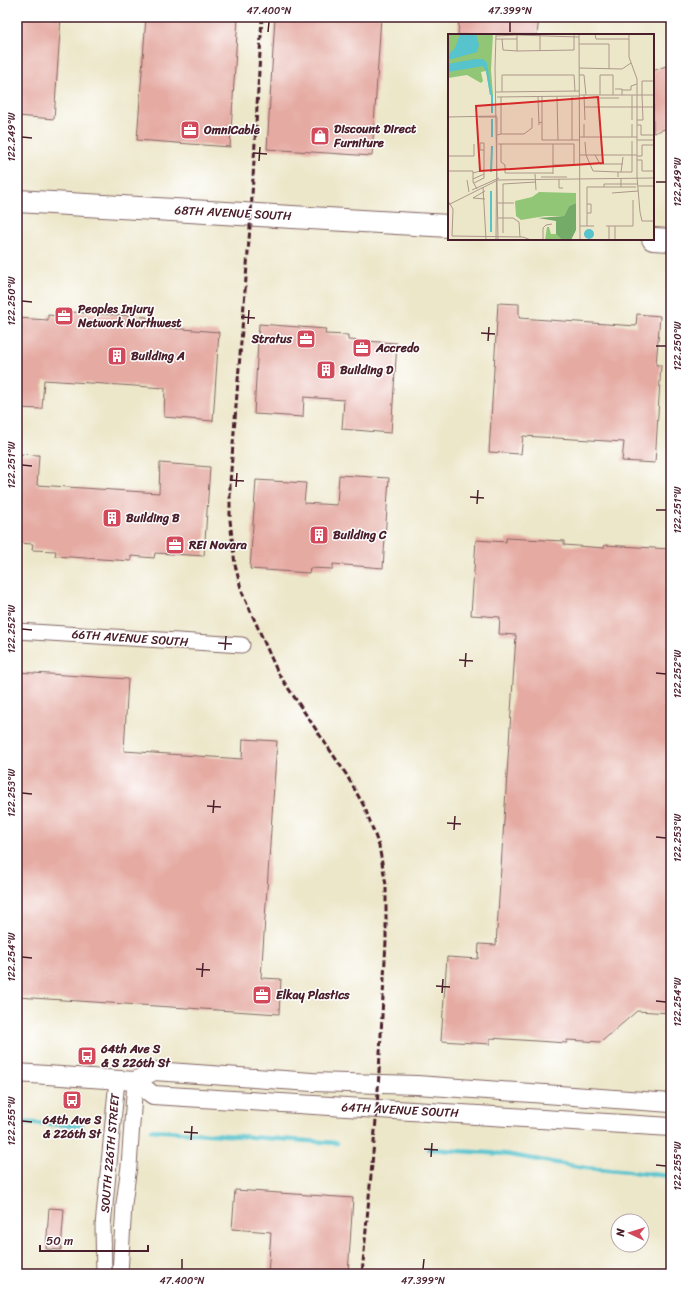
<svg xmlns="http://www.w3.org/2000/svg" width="688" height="1291" viewBox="0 0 688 1291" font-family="Sriracha,sans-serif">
<rect width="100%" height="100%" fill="#fff"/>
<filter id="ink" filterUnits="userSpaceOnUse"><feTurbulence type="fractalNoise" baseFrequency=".025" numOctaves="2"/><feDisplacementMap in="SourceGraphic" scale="8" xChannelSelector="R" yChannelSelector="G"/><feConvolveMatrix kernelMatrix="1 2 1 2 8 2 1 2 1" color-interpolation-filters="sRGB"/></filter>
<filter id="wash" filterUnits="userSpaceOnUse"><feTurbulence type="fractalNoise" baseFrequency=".012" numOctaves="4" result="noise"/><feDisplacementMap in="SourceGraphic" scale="16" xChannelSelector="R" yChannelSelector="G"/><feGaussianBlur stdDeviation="0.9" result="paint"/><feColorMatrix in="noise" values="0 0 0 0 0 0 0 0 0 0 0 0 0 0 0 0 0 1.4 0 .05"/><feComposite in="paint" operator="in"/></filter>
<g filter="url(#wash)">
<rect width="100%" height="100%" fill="#ede7ca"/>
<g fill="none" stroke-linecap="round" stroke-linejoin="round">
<!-- stream -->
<path stroke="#56c3cd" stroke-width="4.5" d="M 17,1122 L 82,1126
M 151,1130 L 337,1143
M 428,1149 L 504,1154 L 586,1168 L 671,1176"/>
</g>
<g id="blocks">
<!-- building -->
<path fill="#e5aba3" d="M 17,17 L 61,17 L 54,119 L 17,116 Z
M 146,17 L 238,17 L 230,147 L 137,140 Z
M 275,17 L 381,17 L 372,156 L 267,149 Z
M 459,17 L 539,17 L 537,35 L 458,35 Z
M 671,64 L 671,127 L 653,133 L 653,71 Z
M 498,303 L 519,304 L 519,318 L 636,326 L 637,314 L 660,316 L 656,365 L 661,365 L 655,463 L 622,461 L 624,442 L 523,436 L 521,454 L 489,452 Z
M 71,312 L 147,317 L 147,322 L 170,324 L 170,328 L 219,332 L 213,421 L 164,417 L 165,388 L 44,380 L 42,409 L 17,408 L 17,318 L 48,320 L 48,315 L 71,317 Z
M 259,324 L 326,329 L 325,334 L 348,335 L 348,340 L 397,343 L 391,433 L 342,429 L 344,400 L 304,397 L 303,417 L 254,414 Z
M 17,454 L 39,455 L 37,485 L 159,493 L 160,463 L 210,467 L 204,556 L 155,553 L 154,558 L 131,556 L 131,561 L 55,556 L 56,551 L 32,550 L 33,544 L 17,543 Z
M 339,475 L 389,478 L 383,568 L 333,564 L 333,569 L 310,568 L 309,573 L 250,569 L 256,480 L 306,483 L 304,503 L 337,505 Z
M 506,538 L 564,541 L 564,545 L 604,548 L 605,545 L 670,549 L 670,552 L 671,552 L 670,1013 L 637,1011 L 601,1042 L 567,1040 L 567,1043 L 490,1038 L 490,1044 L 441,1041 L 447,957 L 478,959 L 479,944 L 496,945 L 516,635 L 499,634 L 500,617 L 471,615 L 476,540 L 506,542 Z
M 17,672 L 128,679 L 124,751 L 242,759 L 243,739 L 277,741 L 261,978 L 281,979 L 279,1014 L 17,997 Z
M 235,1190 L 353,1198 L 348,1274 L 268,1274 L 271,1232 L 232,1229 Z
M 49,1208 L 64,1209 L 61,1250 L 46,1249 Z"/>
</g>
</g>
<g filter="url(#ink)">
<use href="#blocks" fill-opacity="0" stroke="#836563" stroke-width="1"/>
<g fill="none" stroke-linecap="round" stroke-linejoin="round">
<defs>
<path id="minor" d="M 17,631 L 242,645
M 104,1274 L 103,1226 L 117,1080
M 120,1274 L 124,1204 L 129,1166 L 135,1081"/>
<path id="tertiary" d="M 17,1073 L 135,1081 L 154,1071 L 312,1082 L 417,1085 L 671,1103
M 135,1081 L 153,1095 L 671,1127"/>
<path id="primary" d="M 17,201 L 449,226
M 653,239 L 671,240"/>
</defs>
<!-- minor casing -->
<use href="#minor" stroke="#836563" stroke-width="17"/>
<!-- tertiary casing -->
<use href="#tertiary" stroke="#836563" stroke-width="20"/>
<!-- primary casing -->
<use href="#primary" stroke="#836563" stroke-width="24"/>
<!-- minor -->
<use href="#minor" stroke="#fff" stroke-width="15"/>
<!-- tertiary -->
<use href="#tertiary" stroke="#fff" stroke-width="18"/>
<!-- primary -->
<use href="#primary" stroke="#fff" stroke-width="22"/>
<!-- rail -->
<path stroke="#4a1f2b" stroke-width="3" stroke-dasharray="6 3" stroke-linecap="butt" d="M 262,17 L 251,214 L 230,483 L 230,520 L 235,565 L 242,592 L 278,673 L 346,774 L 365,808 L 379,846 L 386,885 L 386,941 L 377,1109 L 362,1274"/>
</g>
</g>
<!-- ticks -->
<path fill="none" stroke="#4a1f2b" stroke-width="1.5" d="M 268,32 L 269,22M 510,32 L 510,22M 22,137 L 32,138M 253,153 L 267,154M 259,161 L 260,147M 656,182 L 666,182M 22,301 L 32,302M 241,317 L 255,318M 248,324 L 249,310M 481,333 L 495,334M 488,341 L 489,327M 656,346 L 666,346M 22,465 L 32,466M 230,480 L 244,481M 236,487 L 237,473M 470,497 L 484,498M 477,504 L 478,490M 656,510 L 666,510M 22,629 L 32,630M 218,643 L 232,644M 225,650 L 226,636M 459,660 L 473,661M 465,667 L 466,653M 656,673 L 666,674M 22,793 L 32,794M 207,806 L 221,807M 213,813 L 214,800M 447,823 L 461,824M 454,830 L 455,816M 656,837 L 666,838M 22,957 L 32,958M 196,969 L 210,970M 202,977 L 203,963M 436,986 L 450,987M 442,993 L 443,979M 656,1001 L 666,1002M 22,1121 L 32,1122M 184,1132 L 198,1133M 191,1140 L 192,1126M 424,1149 L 438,1150M 431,1157 L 432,1143M 656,1165 L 666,1166M 182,1269 L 182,1259M 423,1269 L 424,1259"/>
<!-- icons -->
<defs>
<symbol id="office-square" viewBox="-11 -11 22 22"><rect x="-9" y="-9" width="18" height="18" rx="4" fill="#d1495b" stroke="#fff"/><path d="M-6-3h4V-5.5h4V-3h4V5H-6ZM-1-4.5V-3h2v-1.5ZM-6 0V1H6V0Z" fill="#fff"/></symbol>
<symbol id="shop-square" viewBox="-11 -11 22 22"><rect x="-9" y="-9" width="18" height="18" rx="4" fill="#d1495b" stroke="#fff"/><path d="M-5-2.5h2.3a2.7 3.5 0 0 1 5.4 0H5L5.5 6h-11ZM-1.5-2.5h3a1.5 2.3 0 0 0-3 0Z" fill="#fff"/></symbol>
<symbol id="building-square" viewBox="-11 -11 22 22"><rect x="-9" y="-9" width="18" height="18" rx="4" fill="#d1495b" stroke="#fff"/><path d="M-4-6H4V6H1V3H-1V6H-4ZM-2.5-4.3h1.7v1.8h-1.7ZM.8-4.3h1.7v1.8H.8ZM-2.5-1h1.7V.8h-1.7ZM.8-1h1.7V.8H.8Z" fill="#fff"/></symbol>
<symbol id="bus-square" viewBox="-11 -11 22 22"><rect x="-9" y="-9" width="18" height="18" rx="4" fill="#d1495b" stroke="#fff"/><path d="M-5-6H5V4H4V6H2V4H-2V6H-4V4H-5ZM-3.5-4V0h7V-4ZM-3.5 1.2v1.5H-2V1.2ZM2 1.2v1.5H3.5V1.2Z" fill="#fff"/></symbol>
</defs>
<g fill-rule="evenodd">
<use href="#office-square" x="179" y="119" width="22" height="22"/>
<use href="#shop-square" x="309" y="125" width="22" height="22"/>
<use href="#office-square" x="53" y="305" width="22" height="22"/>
<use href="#office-square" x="295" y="328" width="22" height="22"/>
<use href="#office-square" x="351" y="337" width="22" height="22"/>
<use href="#building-square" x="106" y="345" width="22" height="22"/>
<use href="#building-square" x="315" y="359" width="22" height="22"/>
<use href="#building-square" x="101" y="507" width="22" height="22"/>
<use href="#building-square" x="308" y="524" width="22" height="22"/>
<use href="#office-square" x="164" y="534" width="22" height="22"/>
<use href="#office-square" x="251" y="984" width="22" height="22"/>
<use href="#bus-square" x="76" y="1045" width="22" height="22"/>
<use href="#bus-square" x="61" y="1089" width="22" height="22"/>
</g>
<g text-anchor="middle" stroke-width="3" stroke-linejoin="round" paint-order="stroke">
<!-- poi labels -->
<g font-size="12" font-weight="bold" fill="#4a1f2b" stroke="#fff" text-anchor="start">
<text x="334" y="133">Discount Direct<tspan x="334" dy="14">Furniture</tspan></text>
<text x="204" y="134">OmniCable</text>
<text x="78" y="313">Peoples Injury<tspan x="78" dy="14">Network Northwest</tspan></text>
<text x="292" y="343" text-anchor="end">Stratus</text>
<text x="376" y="352">Accredo</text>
<text x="131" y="360">Building A</text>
<text x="340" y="374">Building D</text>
<text x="126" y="522">Building B</text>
<text x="333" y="539">Building C</text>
<text x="189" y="549">REI Novara</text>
<text x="276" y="999">Elkay Plastics</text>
<text x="101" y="1053">64th Ave S<tspan x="101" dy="14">&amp; S 226th St</tspan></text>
<text x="72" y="1124" text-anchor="middle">64th Ave S<tspan x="72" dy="14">&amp; 226th St</tspan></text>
</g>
<!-- street labels -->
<g font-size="12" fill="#4a1f2b" stroke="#fff">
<text transform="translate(233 213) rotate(3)" y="4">68TH AVENUE SOUTH</text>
<text transform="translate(130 638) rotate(4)" y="4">66TH AVENUE SOUTH</text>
<text transform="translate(400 1110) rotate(3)" y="4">64TH AVENUE SOUTH</text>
<text transform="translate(110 1153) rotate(-85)" y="4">SOUTH 226TH STREET</text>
</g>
</g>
<!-- overview -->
<g transform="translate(448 34)">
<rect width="206" height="206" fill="#ede7ca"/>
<path d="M 0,0 L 45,0 L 43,36 L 45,61 L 42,61 L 38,37 L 33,38 L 35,47 L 33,49 L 19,41 L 0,44 ZM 91,158 L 128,159 L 128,169 L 121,172 L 116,182 L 97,182 L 73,186 L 68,182 L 67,167 L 84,163 ZM 99,193 L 101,193 L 103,200 L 108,200 L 114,206 L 97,206 Z" fill="#91c677"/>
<path d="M 128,169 L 128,196 L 123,206 L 114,206 L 108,200 L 108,187 L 90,184 L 116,182 L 121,172 Z" fill="#74ab68"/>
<path d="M 12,0 L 28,0 L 31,11 L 29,18 L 0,26 L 0,21 L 7,14 ZM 27,25 L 35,25 L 39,29 L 44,61 L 42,61 L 38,37 L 35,32 L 0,38 L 0,30 ZM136 200a5 5 0 1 1 10 0a5 5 0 1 1-10 0Z" fill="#56c3cd"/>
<path fill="none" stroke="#56c3cd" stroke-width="2" d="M 44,61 L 44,79M 44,85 L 44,103M 43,138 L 44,112M 43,157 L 43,198"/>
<path fill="none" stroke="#ac978a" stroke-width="1" d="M 48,0 L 47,34 L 50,206M 92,0 L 92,17M 131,0 L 132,206M 147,0 L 148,5 L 181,5M 181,0 L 181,23 L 189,45 L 189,143 L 192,178 L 194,187 L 206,187M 69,1 L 131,3M 48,2 L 69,1 L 69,17 L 126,16 L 126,0M 48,5 L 69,5M 54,5 L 55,16 L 69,17M 131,10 L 161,10 L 161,35M 131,34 L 174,35 L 183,29M 131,41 L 136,41 L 138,61M 167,55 L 174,55 L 174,61M 174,56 L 183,56 L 183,52 L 189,50M 48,58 L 131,57M 54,58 L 54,41 L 126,41 L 127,57M 131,61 L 206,61M 136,61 L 137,86M 152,61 L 152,41 L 165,41 L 165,61M 184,61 L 184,86M 194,61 L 194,47 L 206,47M 49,63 L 131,62M 90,63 L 91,91M 109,63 L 110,106M 124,63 L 124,106 L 132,106M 150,64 L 171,64M 137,73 L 206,73M 0,83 L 49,82M 31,83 L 48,83M 189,86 L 195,86 L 194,61M 94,88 L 94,106 L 124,106M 91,89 L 94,88 L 94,63M 136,90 L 136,103M 184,90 L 184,103M 189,91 L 193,91 L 193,101 L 206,101M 53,100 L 76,100 L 84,94 L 84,84M 49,101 L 53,100 L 53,63M 132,103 L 189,103M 189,106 L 206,106M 137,108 L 138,121 L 145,137 L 170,138M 50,110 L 126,110 L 126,131 L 105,131M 53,110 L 53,128 L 57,131 L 57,139 L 105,139M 132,121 L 189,121M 147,121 L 152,130 L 175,130M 0,122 L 26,122 L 26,110M 189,122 L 194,122 L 194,111 L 206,111M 189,126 L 194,126 L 194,137 L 206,137M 0,137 L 25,137 L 25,148 L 29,155M 173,138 L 175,123M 25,139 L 36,136 L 36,109 L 32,109 L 32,116 L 36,116M 87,140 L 88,156M 105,140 L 105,110M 93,143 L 119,143M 170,143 L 170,138 L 184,138 L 184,107M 25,145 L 36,140 L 36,136M 111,145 L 111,154 L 115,154M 19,146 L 21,158M 26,149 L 36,144 L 36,140M 190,152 L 206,152M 35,153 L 38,206M 156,153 L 156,150 L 190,150M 173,153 L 188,153M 24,156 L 51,144M 37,157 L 25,164 L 37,165M 164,159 L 190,157M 0,167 L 5,175 L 4,202 L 75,203 L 83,206M 50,169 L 66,169M 0,171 L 50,146 L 206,144M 139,179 L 143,179 L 143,170 L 139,170M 50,184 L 65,184 L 71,188 L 72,203M 132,192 L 146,192M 139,192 L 139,153 L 173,153 L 173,145M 158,192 L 185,192 L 185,166M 167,192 L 167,206M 55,199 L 55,150 L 88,148M 48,206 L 49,83M 95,206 L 95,194 L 98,191 L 104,190M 161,206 L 161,192"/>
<path fill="#d62828" fill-opacity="0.15" stroke="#d62828" stroke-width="2" d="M 150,63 L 155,129 L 32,137 L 28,72 Z"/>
<rect width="206" height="206" fill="none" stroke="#4a1f2b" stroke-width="2"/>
</g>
<!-- margin -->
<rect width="688" height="1291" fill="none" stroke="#fff" stroke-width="44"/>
<!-- north arrow -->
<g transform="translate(630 1233) rotate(274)"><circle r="19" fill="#ffffff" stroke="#b7a5aa"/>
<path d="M0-3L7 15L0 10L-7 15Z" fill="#d1495b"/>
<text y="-6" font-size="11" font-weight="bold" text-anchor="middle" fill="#4a1f2b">N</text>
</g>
<!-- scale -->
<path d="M40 1245v6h108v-6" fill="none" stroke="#4a1f2b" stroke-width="2"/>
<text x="46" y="1245" font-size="12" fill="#4a1f2b" stroke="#ffffff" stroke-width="3" paint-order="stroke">50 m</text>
<rect x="22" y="22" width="644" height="1247" fill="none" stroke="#4a1f2b" stroke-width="1.5"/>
<g font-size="10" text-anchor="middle" fill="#4a1f2b">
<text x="269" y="14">47.400°N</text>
<text x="510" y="14">47.399°N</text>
<text transform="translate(11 137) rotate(-90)" y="4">122.249°W</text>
<text transform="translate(677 182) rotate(-90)" y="4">122.249°W</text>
<text transform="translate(11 301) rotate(-90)" y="4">122.250°W</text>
<text transform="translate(677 346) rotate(-90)" y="4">122.250°W</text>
<text transform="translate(11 465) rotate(-90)" y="4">122.251°W</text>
<text transform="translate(677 510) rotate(-90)" y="4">122.251°W</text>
<text transform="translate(11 629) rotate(-90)" y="4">122.252°W</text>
<text transform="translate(677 674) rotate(-90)" y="4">122.252°W</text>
<text transform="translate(11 793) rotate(-90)" y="4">122.253°W</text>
<text transform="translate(677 838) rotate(-90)" y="4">122.253°W</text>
<text transform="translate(11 957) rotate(-90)" y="4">122.254°W</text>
<text transform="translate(677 1002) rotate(-90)" y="4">122.254°W</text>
<text transform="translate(11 1121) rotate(-90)" y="4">122.255°W</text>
<text transform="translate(677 1166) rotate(-90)" y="4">122.255°W</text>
<text x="182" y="1284">47.400°N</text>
<text x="423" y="1284">47.399°N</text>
</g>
</svg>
